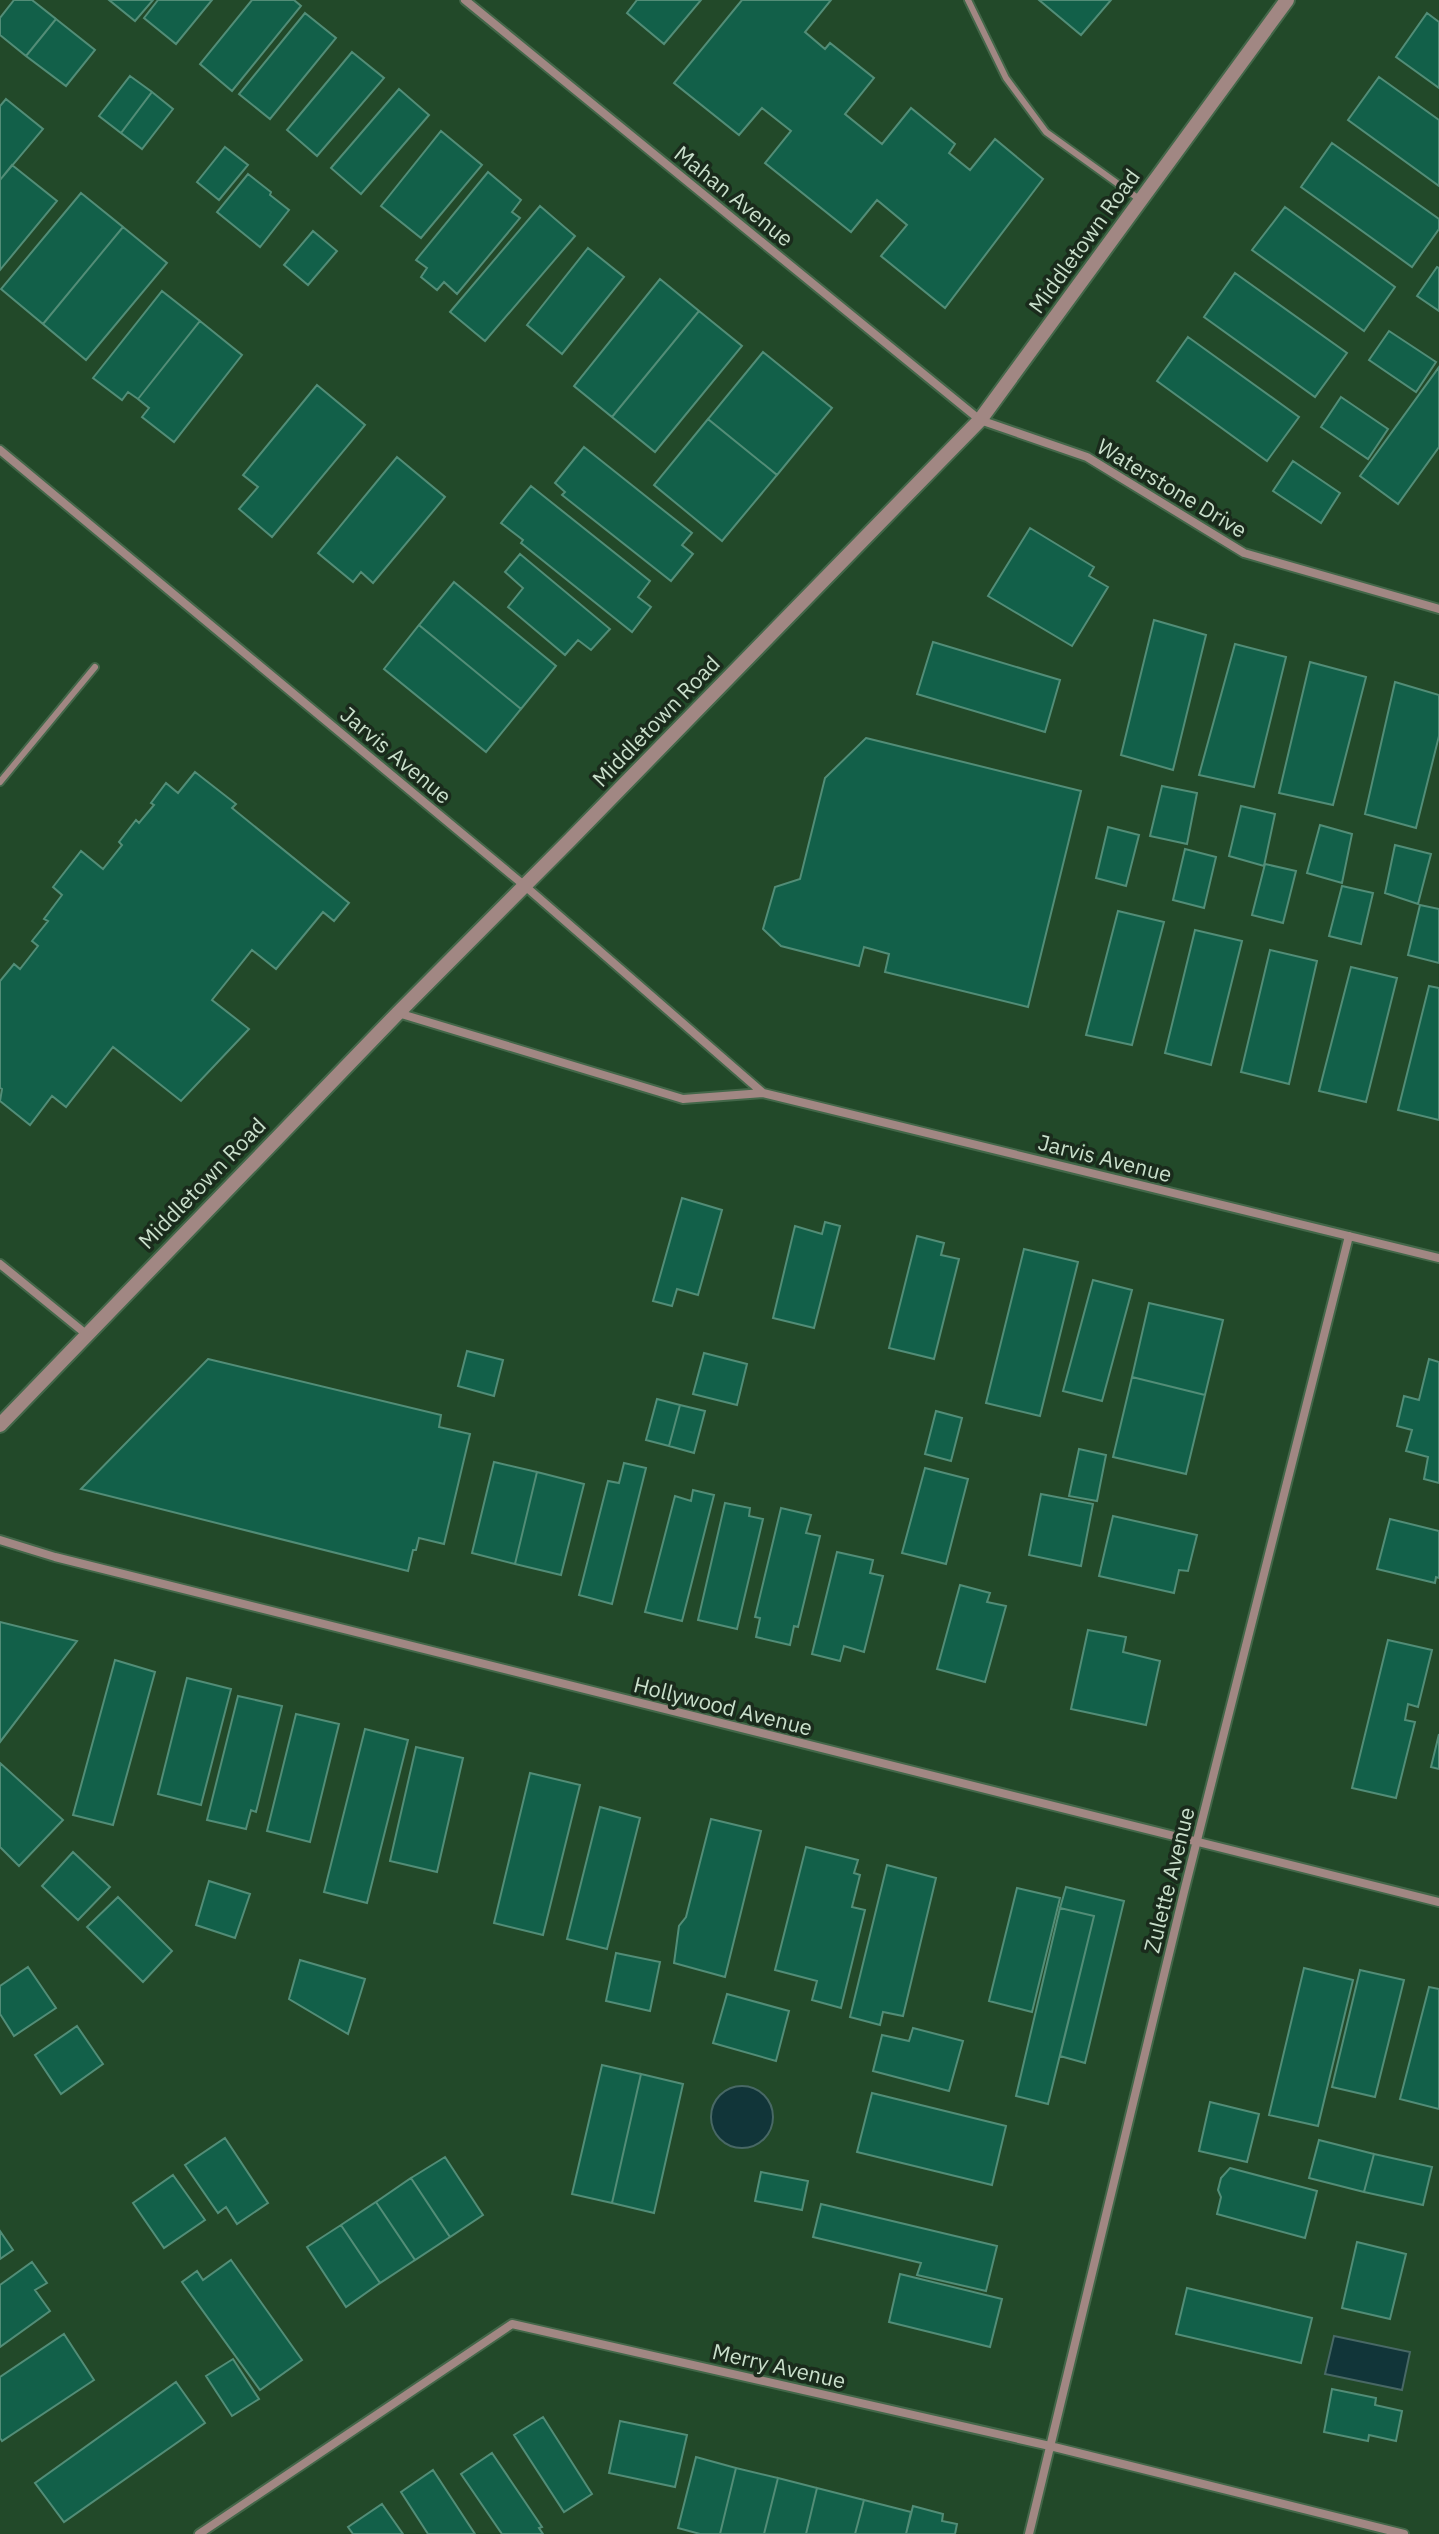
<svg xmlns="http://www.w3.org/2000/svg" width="1439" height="2534" viewBox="0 0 1439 2534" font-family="'IBM Plex Sans',sans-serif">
<rect width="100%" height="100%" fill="#224929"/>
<!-- water -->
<path fill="#113539" stroke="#486865" stroke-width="2" d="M711 2117a31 31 0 1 1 62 0a31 31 0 1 1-62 0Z
M 1334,2336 L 1410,2352 L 1402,2390 L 1325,2374 Z"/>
<!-- building -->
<path fill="#126049" stroke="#528d77" stroke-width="2" d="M 14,0 L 32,0 L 56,19 L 26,56 L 0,35 L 0,18 Z
M 109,0 L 153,0 L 135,21 Z
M 158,0 L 212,0 L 176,44 L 144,18 Z
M 252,0 L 294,0 L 301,6 L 232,91 L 200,64 Z
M 637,0 L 701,0 L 664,44 L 627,13 Z
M 742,0 L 831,0 L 805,32 L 825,49 L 830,43 L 874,78 L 845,114 L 882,144 L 911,108 L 955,144 L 949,153 L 970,170 L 995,139 L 1043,179 L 945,308 L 881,256 L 907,225 L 877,200 L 851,232 L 765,163 L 791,131 L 762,108 L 739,135 L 674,83 Z
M 1039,0 L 1111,0 L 1081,35 Z
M 305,13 L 336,38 L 270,119 L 239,94 Z
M 1427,13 L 1439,22 L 1439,88 L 1396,57 Z
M 56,19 L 95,50 L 66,86 L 26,56 Z
M 352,52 L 384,78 L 317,156 L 287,130 Z
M 130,76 L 152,92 L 121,133 L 99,116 Z
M 1379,77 L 1439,120 L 1439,186 L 1348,120 Z
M 399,89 L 429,115 L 361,194 L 331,168 Z
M 152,92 L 173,109 L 142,149 L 121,133 Z
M 6,99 L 43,129 L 0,180 L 0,106 Z
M 441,131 L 482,165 L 421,238 L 381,206 Z
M 1332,143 L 1439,219 L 1439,229 L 1412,267 L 1301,187 Z
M 225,147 L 248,165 L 219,200 L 197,182 Z
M 12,165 L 57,201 L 0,270 L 0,180 Z
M 488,172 L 521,200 L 512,212 L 520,218 L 457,294 L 444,282 L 437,290 L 421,277 L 427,268 L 416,260 Z
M 248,174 L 271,192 L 270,195 L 289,210 L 260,247 L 217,212 Z
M 81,193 L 123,227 L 43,324 L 1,289 Z
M 540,206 L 575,236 L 485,341 L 450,312 Z
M 1285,207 L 1395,287 L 1364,331 L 1252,250 Z
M 123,227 L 167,263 L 86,360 L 43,324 Z
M 313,231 L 337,251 L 308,285 L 284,265 Z
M 588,248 L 624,277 L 562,354 L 527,325 Z
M 1437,267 L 1439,268 L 1439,311 L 1417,296 Z
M 1235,273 L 1347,353 L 1315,397 L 1204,317 Z
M 660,279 L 699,311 L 612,417 L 574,386 Z
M 162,291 L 200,321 L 138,399 L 128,392 L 122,400 L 93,378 Z
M 699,311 L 742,346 L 655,452 L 612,417 Z
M 200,321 L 242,355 L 174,442 L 142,417 L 149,408 L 138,399 Z
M 1389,331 L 1436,362 L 1416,392 L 1369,360 Z
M 1188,337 L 1299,417 L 1267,461 L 1157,381 Z
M 763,352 L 832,408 L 777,475 L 708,419 Z
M 1439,367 L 1439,447 L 1398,504 L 1360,476 Z
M 317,385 L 365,425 L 272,537 L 239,509 L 258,487 L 243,475 Z
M 1341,397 L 1388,429 L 1368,459 L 1321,427 Z
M 708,419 L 777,475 L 722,541 L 654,485 Z
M 584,447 L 692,533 L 682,545 L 693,554 L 671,581 L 562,495 L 565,492 L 555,483 Z
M 397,457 L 445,497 L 373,583 L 361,572 L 353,582 L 318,553 Z
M 1293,461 L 1340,493 L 1321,523 L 1273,491 Z
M 531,486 L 650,581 L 638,597 L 651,607 L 632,632 L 521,543 L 523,540 L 501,523 Z
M 1030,528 L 1094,567 L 1089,576 L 1108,587 L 1072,646 L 988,596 Z
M 520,554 L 610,629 L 591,650 L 578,640 L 565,655 L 508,607 L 523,588 L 505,572 Z
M 454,582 L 556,666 L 521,709 L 419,625 Z
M 1154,620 L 1206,635 L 1173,770 L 1121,755 Z
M 419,625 L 521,709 L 486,752 L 384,669 Z
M 933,642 L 1060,680 L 1045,732 L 917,694 Z
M 1235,644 L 1286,657 L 1254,787 L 1199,775 Z
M 1310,662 L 1366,677 L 1333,805 L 1279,793 Z
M 1395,682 L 1439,695 L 1439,736 L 1416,828 L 1365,814 Z
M 866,738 L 1081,791 L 1028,1007 L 885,972 L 889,954 L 864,947 L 859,966 L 781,946 L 763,929 L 775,887 L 800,879 L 825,778 Z
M 195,772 L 236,804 L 232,808 L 349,903 L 334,921 L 323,912 L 276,969 L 252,950 L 212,1000 L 249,1029 L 181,1101 L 113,1047 L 66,1107 L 52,1096 L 30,1125 L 0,1101 L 2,1089 L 0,1088 L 0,981 L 14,964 L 20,969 L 38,946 L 32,941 L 48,921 L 44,919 L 62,895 L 53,887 L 81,851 L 103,869 L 122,845 L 119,842 L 136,820 L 139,823 L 154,805 L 151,803 L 166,783 L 178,793 Z
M 1162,786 L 1197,793 L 1187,844 L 1150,836 Z
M 1241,806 L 1275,814 L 1264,866 L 1229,856 Z
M 1320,825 L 1352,834 L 1342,883 L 1307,873 Z
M 1108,827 L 1139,835 L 1126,886 L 1096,878 Z
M 1395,845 L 1431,854 L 1418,904 L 1385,893 Z
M 1185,849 L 1216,857 L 1204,908 L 1173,900 Z
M 1265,864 L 1296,871 L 1283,923 L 1252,915 Z
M 1342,886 L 1373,893 L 1361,944 L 1329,936 Z
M 1420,905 L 1439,909 L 1439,963 L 1408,955 Z
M 1118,911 L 1164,922 L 1132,1045 L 1086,1035 Z
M 1195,930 L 1242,941 L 1211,1065 L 1165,1053 Z
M 1270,950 L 1317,961 L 1289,1084 L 1241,1072 Z
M 1351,967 L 1397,978 L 1366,1102 L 1319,1091 Z
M 1429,986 L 1439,988 L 1439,1120 L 1398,1110 Z
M 682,1198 L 722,1210 L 698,1295 L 677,1289 L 672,1306 L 653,1301 Z
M 825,1222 L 840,1226 L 814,1328 L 773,1318 L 795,1226 L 822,1234 Z
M 917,1236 L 944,1243 L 941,1255 L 959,1259 L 934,1359 L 889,1348 Z
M 1024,1249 L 1078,1262 L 1040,1416 L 986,1403 Z
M 1093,1280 L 1132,1290 L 1102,1401 L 1063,1391 Z
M 1149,1303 L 1223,1320 L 1205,1395 L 1132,1377 Z
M 467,1351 L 503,1360 L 494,1396 L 458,1386 Z
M 704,1353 L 747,1364 L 737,1405 L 693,1394 Z
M 208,1359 L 441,1415 L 439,1427 L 470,1434 L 444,1544 L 419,1538 L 416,1550 L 413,1550 L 408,1571 L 81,1489 Z
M 1429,1359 L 1439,1362 L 1439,1483 L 1424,1479 L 1428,1457 L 1406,1451 L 1412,1430 L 1397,1426 L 1404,1396 L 1419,1400 Z
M 1132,1377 L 1205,1395 L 1186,1474 L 1113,1457 Z
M 657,1399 L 680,1405 L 669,1446 L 646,1440 Z
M 680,1405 L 705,1411 L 694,1453 L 669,1446 Z
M 936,1411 L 962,1418 L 951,1461 L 925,1454 Z
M 1079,1449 L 1106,1455 L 1097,1501 L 1069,1496 Z
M 494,1462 L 537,1472 L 515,1564 L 472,1553 Z
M 624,1463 L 646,1468 L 612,1604 L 579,1595 L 608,1481 L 619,1483 Z
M 925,1468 L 968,1479 L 946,1564 L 902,1553 Z
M 537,1472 L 584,1484 L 561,1575 L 515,1564 Z
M 693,1490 L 714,1495 L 682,1621 L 645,1612 L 675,1496 L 691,1501 Z
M 1041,1494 L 1093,1504 L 1081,1566 L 1029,1555 Z
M 725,1503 L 750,1508 L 749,1516 L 763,1519 L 737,1629 L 698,1620 Z
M 781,1508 L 811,1515 L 806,1533 L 820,1536 L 798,1627 L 794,1626 L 790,1645 L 756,1637 L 760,1618 L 755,1617 Z
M 1113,1516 L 1197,1535 L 1188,1571 L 1179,1570 L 1174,1593 L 1099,1576 Z
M 1390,1519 L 1439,1531 L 1439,1578 L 1436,1577 L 1435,1583 L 1377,1569 Z
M 837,1552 L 873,1560 L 870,1573 L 883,1576 L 864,1652 L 844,1646 L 840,1661 L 812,1654 Z
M 960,1585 L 990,1593 L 987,1602 L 1006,1606 L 985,1682 L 937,1669 Z
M 0,1622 L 77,1641 L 0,1742 Z
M 1088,1630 L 1126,1637 L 1123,1652 L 1160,1661 L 1146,1725 L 1071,1709 Z
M 1388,1640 L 1432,1650 L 1418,1707 L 1408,1704 L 1405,1720 L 1415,1722 L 1396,1798 L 1352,1788 Z
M 115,1660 L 155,1672 L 113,1825 L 73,1815 Z
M 187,1678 L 231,1689 L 201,1805 L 158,1794 Z
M 238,1696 L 282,1706 L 256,1812 L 251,1810 L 246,1829 L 207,1820 Z
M 296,1714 L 339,1724 L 310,1842 L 267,1831 Z
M 365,1729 L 408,1740 L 367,1903 L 324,1892 Z
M 1439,1734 L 1439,1769 L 1431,1767 Z
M 416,1747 L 463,1758 L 437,1872 L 390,1861 Z
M 0,1763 L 63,1820 L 19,1866 L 0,1847 Z
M 530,1773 L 580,1785 L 543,1935 L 494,1923 Z
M 600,1807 L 640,1818 L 607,1949 L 567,1939 Z
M 711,1819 L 761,1831 L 725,1977 L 674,1963 L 679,1926 L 686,1917 Z
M 806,1847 L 858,1860 L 854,1873 L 860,1875 L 852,1907 L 865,1910 L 841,2008 L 812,2000 L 817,1981 L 775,1970 Z
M 73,1852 L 110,1887 L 78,1920 L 42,1886 Z
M 887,1865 L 936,1878 L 903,2016 L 883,2012 L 880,2025 L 850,2017 Z
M 209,1881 L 250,1894 L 235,1938 L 196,1925 Z
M 1066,1887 L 1124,1901 L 1085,2063 L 1060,2056 L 1094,1916 L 1060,1908 Z
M 1017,1888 L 1060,1898 L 1032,2012 L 989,2001 Z
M 118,1897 L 172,1951 L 143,1982 L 87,1927 Z
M 1060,1908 L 1094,1916 L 1048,2104 L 1016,2096 Z
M 616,1953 L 660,1962 L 650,2011 L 606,2001 Z
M 300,1960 L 365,1979 L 348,2034 L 289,1999 Z
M 28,1967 L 56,2008 L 14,2036 L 0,2014 L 0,1986 Z
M 1304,1968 L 1353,1980 L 1318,2126 L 1269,2115 Z
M 1360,1970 L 1404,1980 L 1375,2097 L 1332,2087 Z
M 1429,1987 L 1439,1989 L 1439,2109 L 1400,2099 Z
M 727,1994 L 789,2011 L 776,2061 L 713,2043 Z
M 77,2026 L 103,2064 L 61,2094 L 35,2055 Z
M 913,2028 L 963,2041 L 949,2091 L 873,2071 L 882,2035 L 909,2041 Z
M 602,2065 L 641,2074 L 612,2203 L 572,2194 Z
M 641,2074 L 683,2084 L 654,2213 L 612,2203 Z
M 872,2093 L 1006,2126 L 992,2185 L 857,2152 Z
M 1210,2102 L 1259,2114 L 1247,2162 L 1199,2151 Z
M 225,2138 L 268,2203 L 237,2224 L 226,2207 L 218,2213 L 185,2165 Z
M 1319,2140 L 1374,2154 L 1364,2192 L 1309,2178 Z
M 1374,2154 L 1432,2167 L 1423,2205 L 1364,2192 Z
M 445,2157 L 483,2215 L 450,2237 L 411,2178 Z
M 1230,2168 L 1317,2191 L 1305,2238 L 1217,2214 L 1221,2197 L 1218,2190 L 1221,2178 Z
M 761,2172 L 808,2181 L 802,2210 L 755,2201 Z
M 173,2175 L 205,2220 L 164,2248 L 133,2203 Z
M 411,2178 L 450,2237 L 415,2260 L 376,2202 Z
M 376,2202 L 415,2260 L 380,2283 L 341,2225 Z
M 821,2204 L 997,2246 L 986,2291 L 917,2275 L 921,2263 L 813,2237 Z
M 341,2225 L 380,2283 L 346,2307 L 307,2247 Z
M 0,2231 L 13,2250 L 0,2259 Z
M 1357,2242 L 1406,2254 L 1390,2319 L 1342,2308 Z
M 231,2260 L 302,2360 L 260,2390 L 182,2282 L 197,2271 L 203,2280 Z
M 32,2262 L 47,2283 L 35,2290 L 50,2311 L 0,2347 L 0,2285 Z
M 900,2274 L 1002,2299 L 990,2347 L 889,2322 Z
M 1187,2288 L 1312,2318 L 1301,2363 L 1176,2334 Z
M 64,2334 L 94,2380 L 2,2441 L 0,2438 L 0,2377 Z
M 233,2359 L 259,2399 L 232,2416 L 206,2376 Z
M 176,2382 L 205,2423 L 64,2522 L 35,2483 Z
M 1332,2389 L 1376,2398 L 1375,2405 L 1402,2411 L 1396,2441 L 1369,2435 L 1368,2441 L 1324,2432 Z
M 543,2417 L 592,2494 L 564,2512 L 514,2435 Z
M 620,2421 L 687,2435 L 675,2487 L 609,2473 Z
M 492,2453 L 542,2527 L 539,2528 L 543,2534 L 502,2534 L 461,2474 Z
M 696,2457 L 736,2468 L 720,2534 L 700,2534 L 678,2528 Z
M 736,2468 L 778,2478 L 764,2534 L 720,2534 Z
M 433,2470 L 475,2534 L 428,2534 L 401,2492 Z
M 778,2478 L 817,2488 L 806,2534 L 764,2534 Z
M 817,2488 L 864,2500 L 855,2534 L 806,2534 Z
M 864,2500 L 911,2512 L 906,2534 L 855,2534 Z
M 382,2504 L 403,2534 L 353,2534 L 348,2527 Z
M 913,2506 L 943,2514 L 942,2521 L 957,2524 L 955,2534 L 906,2534 Z"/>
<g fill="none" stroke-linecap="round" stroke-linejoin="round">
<defs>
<path id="service" d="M 968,0 L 1006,78 L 1046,132 L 1139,199
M 0,782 L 95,667"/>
<path id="minor" d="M 465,0 L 980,420 L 1087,457 L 1244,553 L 1439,609
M 0,450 L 525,886 L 763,1093
M 398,1013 L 683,1099 L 763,1093 L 1439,1258
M 0,1264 L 86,1334
M 0,1540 L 55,1557 L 1439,1902
M 199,2534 L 512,2324 L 1050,2446 L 1404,2534
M 1029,2534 L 1184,1892 L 1349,1236"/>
<path id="tertiary" d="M 0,1425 L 398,1013 L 570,840 L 980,420 L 1287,0"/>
</defs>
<!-- service casing -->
<use href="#service" stroke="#436749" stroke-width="10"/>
<!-- minor casing -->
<use href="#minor" stroke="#436749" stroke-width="12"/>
<!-- tertiary casing -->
<use href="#tertiary" stroke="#436749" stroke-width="18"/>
<!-- service -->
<use href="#service" stroke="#a18783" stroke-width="6"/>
<!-- minor -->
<use href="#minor" stroke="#a18783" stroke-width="8"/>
<!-- tertiary -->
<use href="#tertiary" stroke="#a18783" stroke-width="14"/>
</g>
<g text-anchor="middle" stroke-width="7" stroke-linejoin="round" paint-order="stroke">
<!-- street labels -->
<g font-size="22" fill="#c9dfcb" stroke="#1a2b1c">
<text transform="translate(734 196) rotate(39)" y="8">Mahan Avenue</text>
<text transform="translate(1084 241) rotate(-54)" y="8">Middletown Road</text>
<text transform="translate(1172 488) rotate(31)" y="8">Waterstone Drive</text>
<text transform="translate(656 721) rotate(-46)" y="8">Middletown Road</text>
<text transform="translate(396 755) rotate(40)" y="8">Jarvis Avenue</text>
<text transform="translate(1105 1158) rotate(14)" y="8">Jarvis Avenue</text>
<text transform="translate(202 1183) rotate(-46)" y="8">Middletown Road</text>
<text transform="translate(723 1706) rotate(14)" y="8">Hollywood Avenue</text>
<text transform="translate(1169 1880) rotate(-76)" y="8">Zulette Avenue</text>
<text transform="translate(779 2366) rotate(13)" y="8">Merry Avenue</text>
</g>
</g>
</svg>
